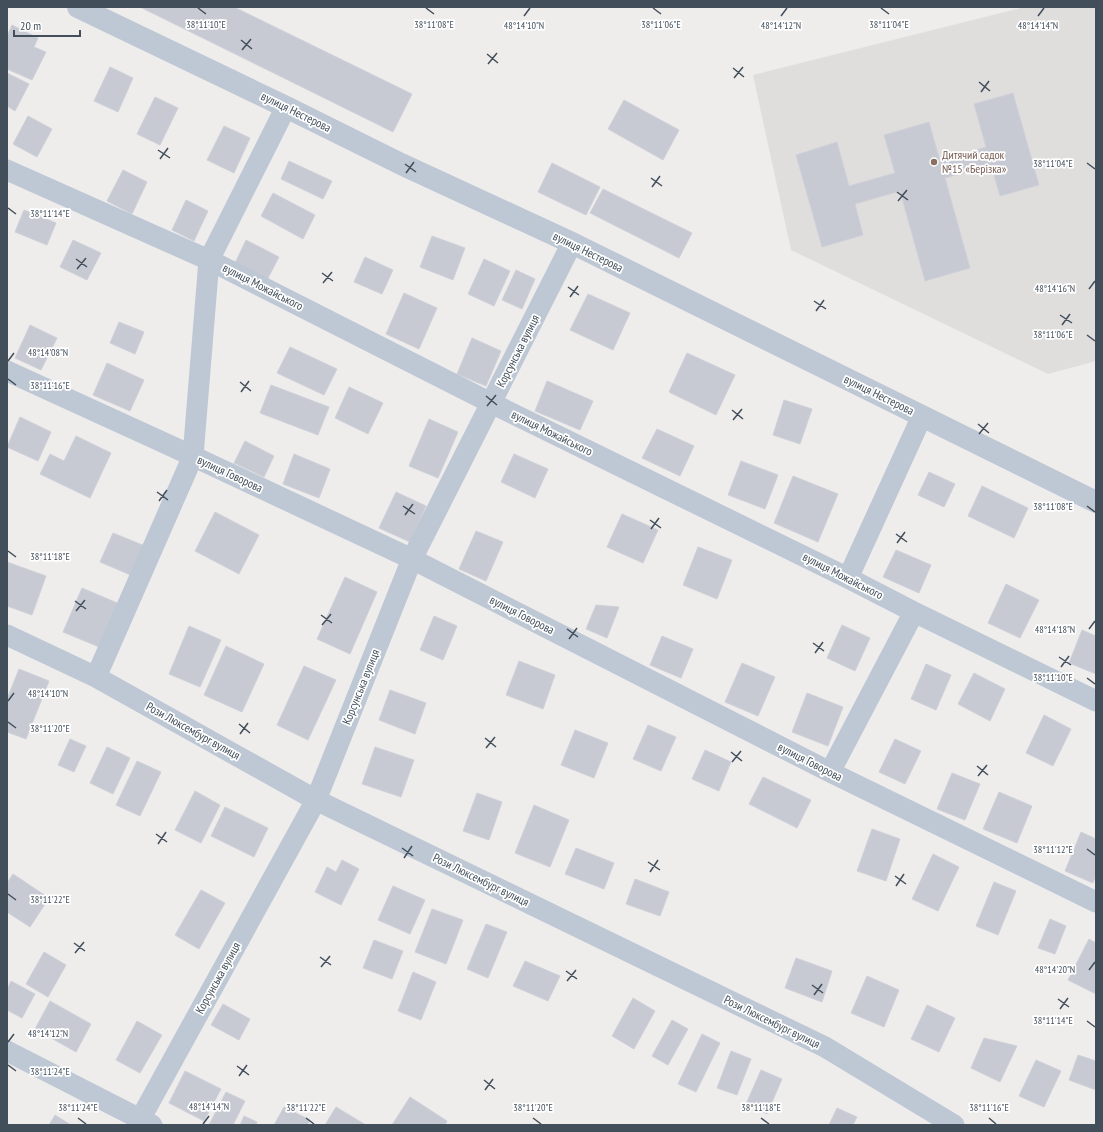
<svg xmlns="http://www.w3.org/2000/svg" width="1103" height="1132" viewBox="0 0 1103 1132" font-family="'PT Sans Narrow',sans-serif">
<rect width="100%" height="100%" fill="#efecec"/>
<!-- education -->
<path fill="#e0dddd" d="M 1025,7 L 1096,7 L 1096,361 L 1048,374 L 791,250 L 753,75 Z"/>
<!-- building -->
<path fill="#c7cad3" stroke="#cfd1d9" d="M 140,7 L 234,7 L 412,94 L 393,132 Z
M 12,25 L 38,38 L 34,47 L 46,52 L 32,80 L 7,69 L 7,37 Z
M 110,67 L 133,78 L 118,112 L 94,101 Z
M 7,73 L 29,84 L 15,111 L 7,106 Z
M 1013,93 L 1039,185 L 1000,196 L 991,165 L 945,178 L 970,268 L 925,281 L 900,191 L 855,204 L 863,235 L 822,247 L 796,155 L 837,142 L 849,186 L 895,173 L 884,135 L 929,122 L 940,161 L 986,147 L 974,104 Z
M 155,97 L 178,108 L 160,145 L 137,134 Z
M 624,100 L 679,130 L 663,160 L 608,129 Z
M 28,116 L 52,129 L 37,157 L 13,144 Z
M 224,126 L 250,138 L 234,173 L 207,160 Z
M 289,161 L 332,181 L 323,199 L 281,179 Z
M 552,163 L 600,187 L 586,215 L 538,192 Z
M 123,170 L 147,182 L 132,214 L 107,201 Z
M 603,189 L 692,233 L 679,258 L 590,213 Z
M 273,193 L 315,215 L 303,239 L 261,216 Z
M 186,200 L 208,211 L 194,241 L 172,230 Z
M 24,210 L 56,223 L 47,245 L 15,232 Z
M 432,236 L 465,248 L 453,280 L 420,267 Z
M 73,240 L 101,253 L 87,280 L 60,267 Z
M 246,240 L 279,257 L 267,280 L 235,263 Z
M 365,257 L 393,270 L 382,294 L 354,282 Z
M 484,259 L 510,271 L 494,306 L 468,294 Z
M 516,270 L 535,279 L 522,309 L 502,300 Z
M 404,293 L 437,308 L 419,349 L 386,334 Z
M 588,294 L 630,313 L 613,350 L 570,330 Z
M 119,322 L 144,332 L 135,354 L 110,343 Z
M 30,325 L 57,338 L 41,370 L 15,358 Z
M 472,338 L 501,351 L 486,386 L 457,374 Z
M 290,347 L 337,369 L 324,395 L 277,373 Z
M 687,353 L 735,375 L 716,415 L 669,392 Z
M 107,363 L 144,380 L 130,411 L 93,395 Z
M 547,381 L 593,401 L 580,430 L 535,411 Z
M 271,385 L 329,407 L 318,435 L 260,413 Z
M 349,387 L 383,403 L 368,434 L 335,418 Z
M 784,400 L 812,409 L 800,444 L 773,435 Z
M 20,417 L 51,432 L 38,461 L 7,447 Z
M 429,419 L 458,432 L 438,478 L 409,466 Z
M 657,429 L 694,446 L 680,476 L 642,458 Z
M 76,436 L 111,453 L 90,498 L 40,474 L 50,454 L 64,461 Z
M 245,441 L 274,456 L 264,477 L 234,463 Z
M 294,454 L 330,469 L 319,498 L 283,484 Z
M 514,454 L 548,469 L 535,498 L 501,482 Z
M 741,461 L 778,475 L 765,509 L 728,495 Z
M 929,472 L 955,484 L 944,507 L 918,495 Z
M 793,476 L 838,494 L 818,542 L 774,523 Z
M 982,486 L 1028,508 L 1014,538 L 968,516 Z
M 396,492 L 426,506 L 410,542 L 379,528 Z
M 215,512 L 259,535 L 239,574 L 195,551 Z
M 622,514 L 658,530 L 643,563 L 607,547 Z
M 476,531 L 503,542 L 486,581 L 459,569 Z
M 113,533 L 145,546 L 133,576 L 100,562 Z
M 698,547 L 732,560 L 717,599 L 683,585 Z
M 896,550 L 931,565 L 919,593 L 883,577 Z
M 7,562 L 46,576 L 32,615 L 7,606 Z
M 345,577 L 377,592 L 350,654 L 317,639 Z
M 1006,584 L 1039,600 L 1020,638 L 988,623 Z
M 82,588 L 122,605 L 104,649 L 63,632 Z
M 596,605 L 619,607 L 607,638 L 586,629 Z
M 434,616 L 457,626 L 443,660 L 420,650 Z
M 842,625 L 870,638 L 855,671 L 827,658 Z
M 189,626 L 221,640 L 200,687 L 169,674 Z
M 1082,630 L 1096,636 L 1096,674 L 1069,663 Z
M 662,636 L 693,649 L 681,678 L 650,665 Z
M 226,646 L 264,664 L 242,712 L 204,695 Z
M 519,661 L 555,675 L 543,709 L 506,695 Z
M 742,663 L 775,677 L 758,716 L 725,702 Z
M 926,664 L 951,675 L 936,710 L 911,699 Z
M 304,666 L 336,680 L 308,740 L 277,725 Z
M 19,669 L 49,681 L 26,739 L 7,732 L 7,699 Z
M 974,673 L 1005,689 L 990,721 L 958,704 Z
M 390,690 L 426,703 L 415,734 L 379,720 Z
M 807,693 L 843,707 L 828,746 L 792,732 Z
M 1044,715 L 1071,729 L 1053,766 L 1026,753 Z
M 648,725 L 676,737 L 661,771 L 633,759 Z
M 575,730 L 608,743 L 594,778 L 561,765 Z
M 70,739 L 86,746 L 74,772 L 58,765 Z
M 895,739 L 921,751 L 905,784 L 879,772 Z
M 107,747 L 130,758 L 113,794 L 90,783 Z
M 375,747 L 414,760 L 401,797 L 362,784 Z
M 705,750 L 731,762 L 719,791 L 692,779 Z
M 137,761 L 161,772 L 140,816 L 116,805 Z
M 952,773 L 980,784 L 965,820 L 937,809 Z
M 763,777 L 811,800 L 797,828 L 749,804 Z
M 195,791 L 220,805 L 201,843 L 175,830 Z
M 999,792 L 1032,806 L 1017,843 L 983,829 Z
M 477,793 L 502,802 L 489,840 L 463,831 Z
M 534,805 L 569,820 L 550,867 L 515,853 Z
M 225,807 L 268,828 L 254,857 L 211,836 Z
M 872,829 L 900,839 L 886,881 L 857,871 Z
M 1081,832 L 1096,839 L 1096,875 L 1093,883 L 1065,871 Z
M 576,848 L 614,863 L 604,889 L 565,874 Z
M 933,854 L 959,867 L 938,911 L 912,899 Z
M 342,860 L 359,869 L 341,905 L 315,892 L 327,867 L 336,872 Z
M 13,874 L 49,898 L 30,927 L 7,912 L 7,883 Z
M 635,879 L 669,892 L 660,916 L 626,904 Z
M 994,882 L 1016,891 L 998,935 L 976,926 Z
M 393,886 L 425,900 L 410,934 L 378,920 Z
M 201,890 L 225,903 L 199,949 L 175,935 Z
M 432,909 L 463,920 L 446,964 L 415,952 Z
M 1050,919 L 1066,926 L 1055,954 L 1038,948 Z
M 486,924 L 507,932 L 488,978 L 467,969 Z
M 1089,939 L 1096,943 L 1096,994 L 1068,980 Z
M 374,940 L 403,951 L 392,979 L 363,968 Z
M 44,952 L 66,965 L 48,997 L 26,984 Z
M 796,958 L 832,971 L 822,1002 L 785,988 Z
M 525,961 L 560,976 L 548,1001 L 513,986 Z
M 413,972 L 436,982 L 421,1020 L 398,1011 Z
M 867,976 L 899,990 L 884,1027 L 851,1013 Z
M 11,981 L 35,994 L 22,1018 L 7,1010 L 7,990 Z
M 633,998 L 655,1011 L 634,1049 L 612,1036 Z
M 50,1001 L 91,1024 L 76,1052 L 35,1029 Z
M 223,1004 L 250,1019 L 239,1040 L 211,1025 Z
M 927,1005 L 955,1018 L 939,1052 L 911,1039 Z
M 672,1020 L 688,1029 L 668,1065 L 652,1056 Z
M 137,1021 L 162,1035 L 140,1073 L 116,1060 Z
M 702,1034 L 720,1043 L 696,1092 L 678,1084 Z
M 984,1038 L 1017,1046 L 1000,1082 L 971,1068 Z
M 731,1051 L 751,1059 L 737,1095 L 717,1088 Z
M 1078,1055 L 1096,1061 L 1096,1090 L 1069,1080 Z
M 1036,1060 L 1061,1071 L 1044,1107 L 1019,1096 Z
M 761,1070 L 782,1079 L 767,1114 L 746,1104 Z
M 185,1071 L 221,1089 L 204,1121 L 169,1103 Z
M 226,1092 L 245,1101 L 233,1125 L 209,1125 Z
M 410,1097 L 447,1121 L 445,1125 L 392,1125 Z
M 284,1107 L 310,1120 L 307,1125 L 274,1125 Z
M 336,1107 L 366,1125 L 325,1125 Z
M 837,1108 L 857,1117 L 853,1125 L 829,1125 Z
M 55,1115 L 71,1125 L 49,1125 Z
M 244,1116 L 257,1122 L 256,1125 L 240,1125 Z"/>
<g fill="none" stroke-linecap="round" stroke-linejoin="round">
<!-- minor -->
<path stroke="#bdc8d4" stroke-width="21" d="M 7,170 L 209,260 L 491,403 L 848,578 L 914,612 L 1096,701
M 7,371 L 171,446 L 412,559 L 830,772 L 1096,902
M 848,578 L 922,416
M 7,635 L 96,677 L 316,800 L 825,1047 L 954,1125
M 96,677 L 193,456 L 209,260 L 286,107
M 830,772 L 914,612
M 7,1051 L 152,1125
M 137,1125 L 316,800 L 412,559 L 572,243"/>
<!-- tertiary -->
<path stroke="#bdc8d4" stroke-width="22" d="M 78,7 L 286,107 L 401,164 L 572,243 L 1096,502"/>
</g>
<!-- ticks -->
<path fill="none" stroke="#424f5b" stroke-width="1.5" d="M 198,8 L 206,14M 426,8 L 434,14M 653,8 L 661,14M 881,8 L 889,14M 524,16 L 530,8M 781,16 L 787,8M 1038,16 L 1044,8M 241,40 L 252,49M 242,50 L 251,39M 487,54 L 498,63M 488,64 L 497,53M 733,68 L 744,77M 734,78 L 743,67M 979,82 L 990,91M 981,92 L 989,81M 158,150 L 170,158M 160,159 L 168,148M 1087,163 L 1095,169M 405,164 L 416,172M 406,173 L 414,162M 651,178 L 662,186M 652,187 L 660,176M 897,192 L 908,200M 898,201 L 907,190M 8,208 L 16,214M 76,259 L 87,267M 77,269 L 86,258M 322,273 L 333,281M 323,283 L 332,272M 568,287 L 579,295M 1089,289 L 1095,281M 570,297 L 578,286M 814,301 L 826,309M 816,311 L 824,300M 1060,315 L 1072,323M 1062,325 L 1070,314M 1087,335 L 1095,341M 8,361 L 14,353M 8,379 L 16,385M 240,382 L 251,391M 241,392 L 249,381M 486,396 L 497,405M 487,406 L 496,395M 732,410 L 743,419M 733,420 L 742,409M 978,424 L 989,433M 979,434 L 988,423M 157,492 L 168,500M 159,501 L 167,490M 403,506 L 415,514M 1087,506 L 1095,512M 405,515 L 413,504M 650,520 L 661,528M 651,529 L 659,518M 896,534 L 907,542M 897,543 L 905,532M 8,551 L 16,557M 75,601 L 86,609M 76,611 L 85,600M 321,615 L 332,623M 322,625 L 331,614M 567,629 L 578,637M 1089,629 L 1095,621M 569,639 L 577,628M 813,643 L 824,651M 815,653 L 823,642M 1059,657 L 1071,665M 1061,667 L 1069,656M 1087,678 L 1095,684M 8,701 L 14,693M 8,722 L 16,728M 239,724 L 250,733M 240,734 L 248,723M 485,738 L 496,747M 486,748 L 495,737M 731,752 L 742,761M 732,762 L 741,751M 977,766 L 988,775M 978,776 L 987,765M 156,834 L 167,842M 158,844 L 166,832M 402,848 L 413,856M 1087,849 L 1095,855M 404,858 L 412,846M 648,862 L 660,870M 650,872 L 658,860M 895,876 L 906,884M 896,886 L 904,874M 8,894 L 16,900M 74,943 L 85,951M 75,953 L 84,942M 320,957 L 331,965M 321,967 L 330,956M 1089,970 L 1095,962M 566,971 L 577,979M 567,981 L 576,970M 812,985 L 823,993M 814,995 L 822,984M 1058,999 L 1069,1007M 1060,1009 L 1068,998M 1087,1021 L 1095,1027M 8,1042 L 14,1034M 8,1065 L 16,1071M 237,1066 L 249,1075M 239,1076 L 247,1065M 484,1080 L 495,1089M 485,1090 L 493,1079M 78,1118 L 86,1124M 306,1118 L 314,1124M 533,1118 L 541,1124M 761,1118 L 769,1124M 989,1118 L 996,1124M 203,1124 L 209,1116"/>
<!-- markers -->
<circle fill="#8d6e63" stroke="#fff" stroke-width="1.5" cx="934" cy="162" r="4"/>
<g text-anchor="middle" stroke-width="3.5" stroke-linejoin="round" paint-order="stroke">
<!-- street labels -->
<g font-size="12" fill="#424f5b" stroke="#fff">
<text transform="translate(296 112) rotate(26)" y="4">вулиця Нестерова</text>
<text transform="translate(588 252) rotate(26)" y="4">вулиця Нестерова</text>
<text transform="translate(263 287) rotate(27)" y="4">вулиця Можайського</text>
<text transform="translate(518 351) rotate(-63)" y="4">Корсунська вулиця</text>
<text transform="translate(879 395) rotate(26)" y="4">вулиця Нестерова</text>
<text transform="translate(552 433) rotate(26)" y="4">вулиця Можайського</text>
<text transform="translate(230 474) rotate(25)" y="4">вулиця Говорова</text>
<text transform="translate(843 576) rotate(27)" y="4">вулиця Можайського</text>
<text transform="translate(522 615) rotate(27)" y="4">вулиця Говорова</text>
<text transform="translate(361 687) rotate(-68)" y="4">Корсунська вулиця</text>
<text transform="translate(193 731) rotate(29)" y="4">Рози Люксембург вулиця</text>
<text transform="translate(810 762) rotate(27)" y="4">вулиця Говорова</text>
<text transform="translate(481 880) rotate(26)" y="4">Рози Люксембург вулиця</text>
<text transform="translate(218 978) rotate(-61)" y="4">Корсунська вулиця</text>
<text transform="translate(772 1022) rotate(26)" y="4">Рози Люксембург вулиця</text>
</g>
<!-- education labels -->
<g font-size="12" fill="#785e54" stroke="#fff" text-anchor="start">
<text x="942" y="159">Дитячий садок<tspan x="942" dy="14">№15 «Берізка»</tspan></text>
</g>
</g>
<g font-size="10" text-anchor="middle" fill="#424f5b" stroke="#fff" stroke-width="3.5" stroke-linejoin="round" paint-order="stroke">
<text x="434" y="28">38°11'08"E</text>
<text x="661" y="28">38°11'06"E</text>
<text x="889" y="28">38°11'04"E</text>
<text x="206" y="28">38°11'10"E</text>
<text x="524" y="29">48°14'10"N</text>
<text x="781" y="29">48°14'12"N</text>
<text x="1038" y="29">48°14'14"N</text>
<text x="1053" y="167">38°11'04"E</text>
<text x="50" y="217">38°11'14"E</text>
<text x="1055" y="292">48°14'16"N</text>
<text x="1053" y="338">38°11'06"E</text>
<text x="48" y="356">48°14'08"N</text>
<text x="50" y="389">38°11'16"E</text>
<text x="1053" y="510">38°11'08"E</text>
<text x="50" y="560">38°11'18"E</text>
<text x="1055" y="633">48°14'18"N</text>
<text x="1053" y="681">38°11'10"E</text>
<text x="48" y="697">48°14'10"N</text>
<text x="50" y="732">38°11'20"E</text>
<text x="1053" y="853">38°11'12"E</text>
<text x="50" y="903">38°11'22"E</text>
<text x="1055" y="973">48°14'20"N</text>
<text x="1053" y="1024">38°11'14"E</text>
<text x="48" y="1037">48°14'12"N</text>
<text x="50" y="1075">38°11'24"E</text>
<text x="209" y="1110">48°14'14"N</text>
<text x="78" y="1111">38°11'24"E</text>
<text x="306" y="1111">38°11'22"E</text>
<text x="533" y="1111">38°11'20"E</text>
<text x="761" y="1111">38°11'18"E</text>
<text x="989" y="1111">38°11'16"E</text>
</g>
<!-- border -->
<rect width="1103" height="1132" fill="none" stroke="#424f5b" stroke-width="16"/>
<!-- scale -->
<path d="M14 30v6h66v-6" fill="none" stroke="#424f5b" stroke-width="2"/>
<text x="20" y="30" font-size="12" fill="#424f5b" stroke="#ffffff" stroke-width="3" paint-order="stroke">20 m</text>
</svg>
